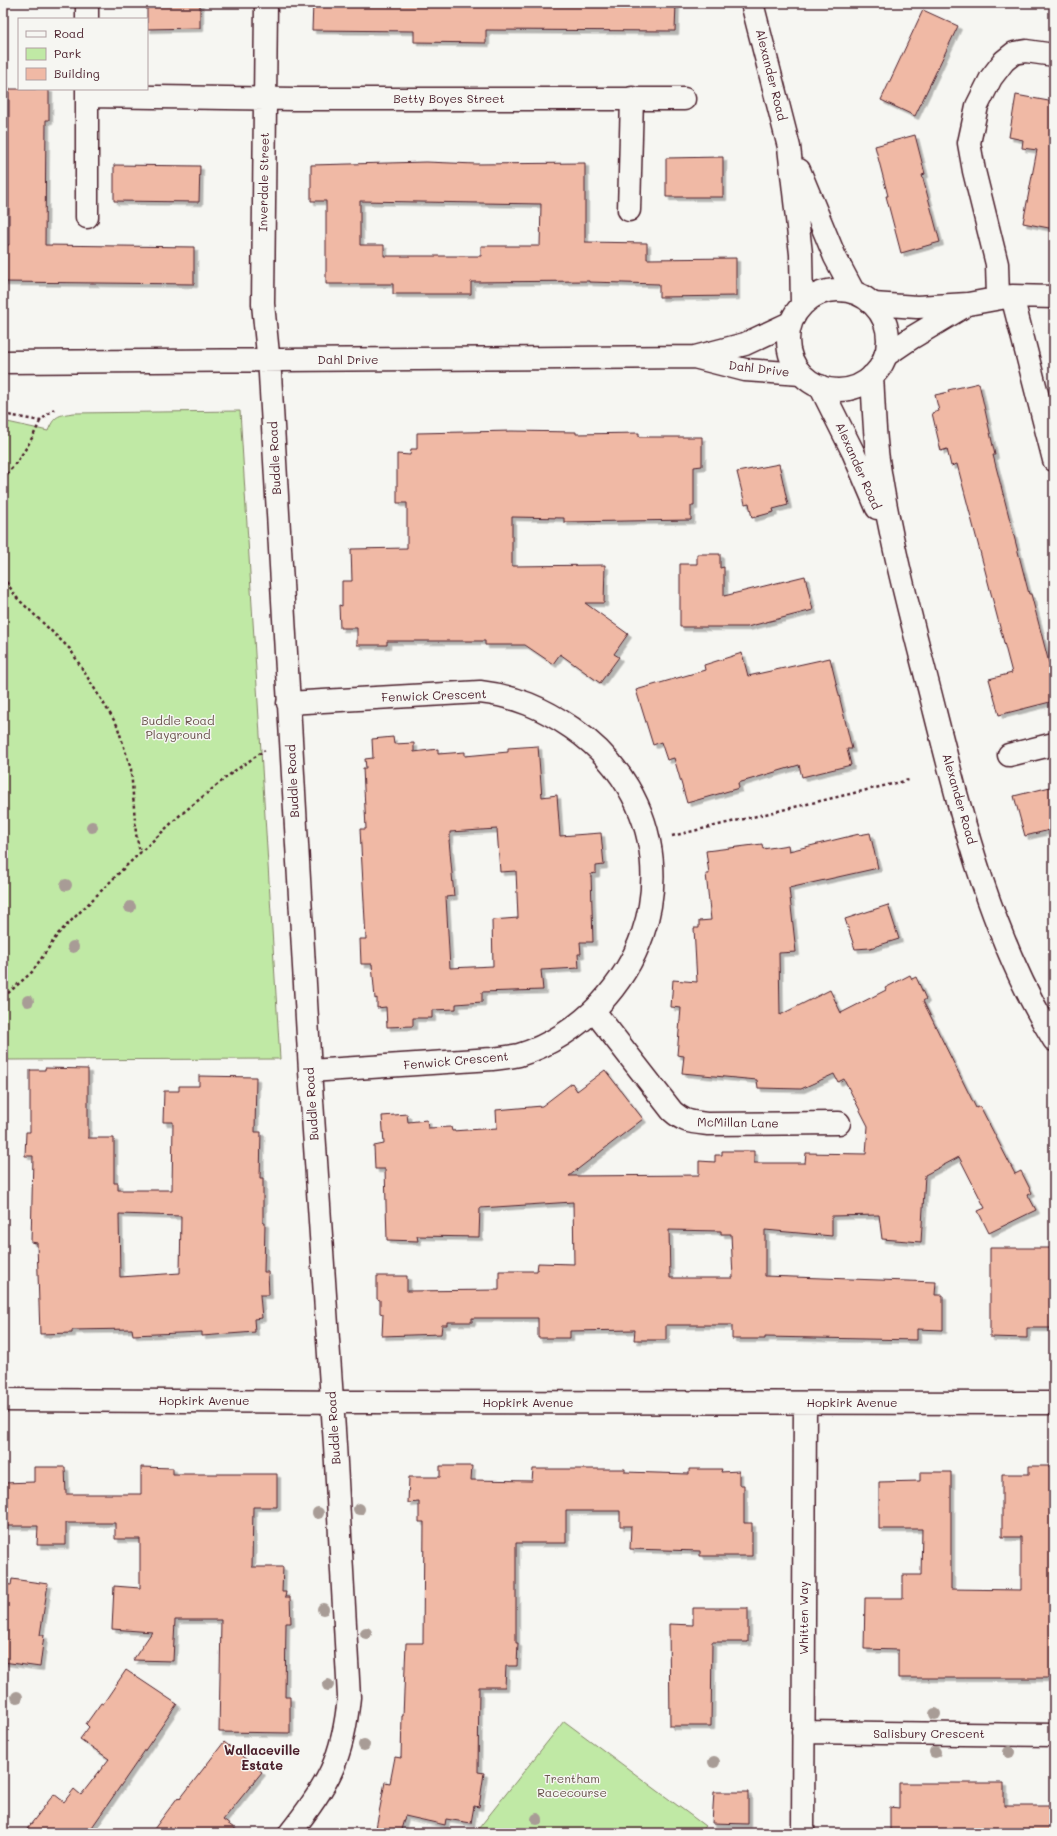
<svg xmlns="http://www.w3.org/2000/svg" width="1057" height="1836" viewBox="0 0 1057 1836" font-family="Mali,sans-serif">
<defs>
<filter id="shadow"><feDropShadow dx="3.5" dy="3.5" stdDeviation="0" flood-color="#0004"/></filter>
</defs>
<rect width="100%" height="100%" fill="#f6f6f2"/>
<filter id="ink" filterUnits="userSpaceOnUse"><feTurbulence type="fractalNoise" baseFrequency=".025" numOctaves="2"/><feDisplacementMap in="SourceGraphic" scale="8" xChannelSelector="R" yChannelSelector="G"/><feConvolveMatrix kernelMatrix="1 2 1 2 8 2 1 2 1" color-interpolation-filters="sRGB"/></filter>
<g filter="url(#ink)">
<!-- green -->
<path fill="#c0e9a5" stroke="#858468" d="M 240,411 L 280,1059 L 3,1060 L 3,421 L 48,431 C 54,416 58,415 74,413 Z
M 564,1721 L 705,1826 L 699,1833 L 475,1833 Z"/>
<!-- building -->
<path fill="#f0b9a5" stroke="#4a1f2b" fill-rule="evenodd" filter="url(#shadow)" d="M 147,3 L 200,3 L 200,28 L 147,29 Z
M 313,3 L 500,5 L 500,3 L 676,3 L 675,31 L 486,30 L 486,43 L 414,42 L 414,31 L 312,30 Z
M 923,10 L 958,26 L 915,116 L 881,100 Z
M 9,89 L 49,89 L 49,120 L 46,120 L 45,245 L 194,247 L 194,284 L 3,282 L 3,245 L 9,245 Z
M 1016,95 L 1054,102 L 1054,229 L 1023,223 L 1037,150 L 1022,148 L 1023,140 L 1009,137 Z
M 915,135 L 925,174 L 922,175 L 940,242 L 901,253 L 886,196 L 888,196 L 875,146 Z
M 723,157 L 723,197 L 666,197 L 666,158 Z
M 426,162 L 476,164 L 585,163 L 585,242 L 647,243 L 647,259 L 736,258 L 736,296 L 659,297 L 659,284 L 589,282 L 589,281 L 471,282 L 471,294 L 393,294 L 393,284 L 326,284 L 326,201 L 311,201 L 311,165 ZM 360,201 L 541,204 L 540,246 L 481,246 L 481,256 L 384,256 L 384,245 L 360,245 Z
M 114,165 L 200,166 L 199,202 L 114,201 Z
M 979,383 L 995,455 L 993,455 L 1029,594 L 1031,594 L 1049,663 L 1054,662 L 1054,701 L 999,715 L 989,679 L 1012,673 L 957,464 L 951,466 L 947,449 L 941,451 L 932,413 L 939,411 L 935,395 L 949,392 L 948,390 Z
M 512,431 L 576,432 L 576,434 L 639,433 L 639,437 L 702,437 L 702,466 L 694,467 L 694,506 L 691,506 L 691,520 L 564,522 L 564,518 L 512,517 L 512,566 L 605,565 L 604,603 L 585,603 L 628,634 L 614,654 L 619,657 L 600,683 L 560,654 L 553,664 L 525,645 L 485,645 L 485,641 L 387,641 L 387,645 L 357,645 L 357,628 L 340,628 L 339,605 L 342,606 L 342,581 L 352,581 L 351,549 L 407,548 L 407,503 L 397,503 L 397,454 L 410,455 L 411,449 L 417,449 L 417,433 Z
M 779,464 L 788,505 L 773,509 L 774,512 L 752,518 L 749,503 L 745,504 L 737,472 Z
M 697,554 L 720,554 L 720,568 L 724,567 L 724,596 L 805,576 L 813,610 L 747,627 L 680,627 L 680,564 L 697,564 Z
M 742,653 L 748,676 L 830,658 L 852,749 L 847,749 L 851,765 L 802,777 L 799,765 L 738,783 L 739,788 L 687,803 L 674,758 L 667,760 L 661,742 L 653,745 L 636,690 L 705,670 L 704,665 Z
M 393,737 L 394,744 L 414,743 L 414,752 L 438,749 L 438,754 L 465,752 L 465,756 L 508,752 L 508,748 L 538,746 L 542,797 L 557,795 L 560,836 L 601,833 L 604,865 L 596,866 L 596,873 L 591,874 L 593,942 L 580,942 L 581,954 L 578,954 L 579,968 L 541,970 L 543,990 L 482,992 L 482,1002 L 456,1004 L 456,1009 L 432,1010 L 432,1018 L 413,1018 L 413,1026 L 387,1027 L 386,1007 L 377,1008 L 377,998 L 375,999 L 372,964 L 361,964 L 360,939 L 366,939 L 360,829 L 366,829 L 363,768 L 366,768 L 365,759 L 373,758 L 372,739 ZM 497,829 L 500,872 L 516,871 L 518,918 L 492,920 L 493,966 L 450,968 L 446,897 L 454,896 L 449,840 L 450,840 L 450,832 Z
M 1054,786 L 1054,829 L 1025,836 L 1014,796 Z
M 870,833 L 878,868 L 789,888 L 796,952 L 779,953 L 780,1015 L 830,990 L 841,1013 L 886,990 L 885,988 L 910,975 L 912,979 L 916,977 L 926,999 L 923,1001 L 976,1108 L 980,1106 L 1015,1174 L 1021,1171 L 1032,1193 L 1028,1195 L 1036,1210 L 989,1233 L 978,1211 L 985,1208 L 959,1157 L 925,1175 L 921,1242 L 882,1239 L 879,1215 L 832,1216 L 832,1236 L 765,1230 L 765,1276 L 936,1282 L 935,1295 L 943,1295 L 943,1330 L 917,1329 L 917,1340 L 765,1337 L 765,1339 L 732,1339 L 732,1325 L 666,1325 L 666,1340 L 634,1340 L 635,1330 L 570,1331 L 570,1338 L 538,1338 L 538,1318 L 472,1318 L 472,1322 L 447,1322 L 447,1325 L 442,1325 L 441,1334 L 382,1336 L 383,1314 L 380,1313 L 380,1300 L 377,1299 L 377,1276 L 407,1276 L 407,1291 L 499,1290 L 499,1271 L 537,1271 L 538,1263 L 574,1264 L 573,1202 L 480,1208 L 479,1237 L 417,1236 L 418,1241 L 387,1240 L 385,1169 L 375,1169 L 374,1146 L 384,1144 L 382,1116 L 407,1114 L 408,1122 L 427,1120 L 428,1128 L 451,1127 L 452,1131 L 497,1128 L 496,1110 L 542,1106 L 572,1083 L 577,1091 L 605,1070 L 643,1119 L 569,1176 L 699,1175 L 699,1161 L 715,1162 L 715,1155 L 722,1155 L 722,1151 L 754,1151 L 754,1163 L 805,1163 L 806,1153 L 866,1154 L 868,1126 L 844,1079 L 838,1082 L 834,1074 L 801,1089 L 758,1088 L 757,1080 L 682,1073 L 684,1056 L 677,1055 L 681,1008 L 671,1007 L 673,980 L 697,982 L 694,928 L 699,928 L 699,921 L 711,920 L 706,874 L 709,874 L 706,851 L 762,844 L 763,849 L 788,845 L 789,851 L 859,834 L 859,835 ZM 669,1230 L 721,1231 L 721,1234 L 731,1234 L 733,1278 L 670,1278 Z
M 888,905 L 899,939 L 870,948 L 855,949 L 845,919 Z
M 45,1068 L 88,1069 L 88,1138 L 114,1138 L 114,1183 L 118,1183 L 118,1190 L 172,1190 L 173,1122 L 163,1122 L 164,1091 L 179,1091 L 179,1086 L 199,1086 L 199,1076 L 256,1077 L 255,1132 L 261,1132 L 260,1178 L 263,1178 L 263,1223 L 265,1223 L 264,1272 L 268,1272 L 269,1295 L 260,1295 L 262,1318 L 254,1319 L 255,1332 L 202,1336 L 202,1332 L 133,1335 L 132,1329 L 72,1330 L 72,1333 L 40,1334 L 37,1243 L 31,1242 L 33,1156 L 25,1156 L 26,1132 L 30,1132 L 30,1070 L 45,1070 ZM 119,1214 L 181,1216 L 180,1273 L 120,1277 Z
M 990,1248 L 1054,1248 L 1053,1328 L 1027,1328 L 1027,1338 L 990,1337 Z
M 440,1466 L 472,1466 L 471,1480 L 532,1481 L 533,1469 L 625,1469 L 625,1472 L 689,1474 L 689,1469 L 722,1469 L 721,1472 L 739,1471 L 739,1485 L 744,1485 L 744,1523 L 752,1523 L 752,1556 L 700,1556 L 700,1551 L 630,1549 L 631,1526 L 620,1526 L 620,1511 L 566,1511 L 566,1543 L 516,1543 L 516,1643 L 518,1643 L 517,1666 L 506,1666 L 505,1687 L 479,1687 L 478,1772 L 484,1773 L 479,1807 L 474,1806 L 471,1823 L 446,1819 L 445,1825 L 405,1816 L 400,1833 L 375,1833 L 385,1782 L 390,1783 L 395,1757 L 401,1758 L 402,1716 L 403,1716 L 406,1643 L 423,1643 L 424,1522 L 419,1522 L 419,1502 L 408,1503 L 409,1477 L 440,1477 Z
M 1029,1466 L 1054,1466 L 1054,1678 L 898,1678 L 898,1650 L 864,1649 L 865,1598 L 903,1598 L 903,1575 L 921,1575 L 922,1529 L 879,1529 L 879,1482 L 920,1481 L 920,1472 L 951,1472 L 951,1589 L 1021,1590 L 1021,1537 L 1002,1537 L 1002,1474 L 1029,1474 Z
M 34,1467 L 65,1467 L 66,1494 L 141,1494 L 141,1467 L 173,1468 L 173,1474 L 277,1474 L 277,1507 L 253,1507 L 252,1567 L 283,1567 L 282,1592 L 286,1592 L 285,1597 L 290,1597 L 291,1623 L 286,1623 L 285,1697 L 290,1697 L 290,1733 L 219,1732 L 221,1620 L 175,1620 L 173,1661 L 133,1660 L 152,1632 L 112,1629 L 114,1586 L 140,1588 L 140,1539 L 115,1539 L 115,1523 L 66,1523 L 66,1545 L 37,1545 L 38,1526 L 3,1526 L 3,1483 L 34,1482 Z
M 12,1579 L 48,1584 L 40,1635 L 44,1635 L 40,1667 L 3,1662 L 3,1584 L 11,1585 Z
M 693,1608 L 748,1608 L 748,1642 L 712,1642 L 711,1726 L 670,1726 L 669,1624 L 693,1625 Z
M 126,1670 L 177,1704 L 88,1833 L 24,1833 L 54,1794 L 64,1802 L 74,1789 L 81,1795 L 109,1759 L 80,1739 L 89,1727 L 86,1724 L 101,1703 L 103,1704 Z
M 224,1742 L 262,1772 L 223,1820 L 241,1833 L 151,1833 L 178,1797 L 180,1799 Z
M 899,1783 L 1004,1783 L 1004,1806 L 1054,1806 L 1054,1833 L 890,1833 L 890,1807 L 899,1808 Z
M 714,1792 L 748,1792 L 748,1824 L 712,1823 Z"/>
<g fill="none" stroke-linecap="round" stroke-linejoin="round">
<defs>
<path id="minor" d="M 266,3 L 263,304 L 270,374 L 310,1071 L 335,1445 L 349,1697 C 343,1759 328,1785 290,1833
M 87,19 L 87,3
M 87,96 L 294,99 L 684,99
M 629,210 L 632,98
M 87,217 L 87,89
M 1012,296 L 1054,460
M 998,297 L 997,264 L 974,171 L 969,143 L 977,106 L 991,78 L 1004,61 L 1014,53 L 1026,51 L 1054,55
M 873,304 L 917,307 L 968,304 L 1012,296 L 1054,297
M 885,356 L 913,337 L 963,307
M 695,357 L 745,344 L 790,323
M 3,362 L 694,357 L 745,370 L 801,374
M 288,703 L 480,692 C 515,696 543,708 572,728 C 668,794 679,920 600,1004 C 578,1027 549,1046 519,1055 C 510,1057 500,1058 492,1059 L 310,1071
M 1009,755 L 1054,744
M 594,1011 L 672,1111 C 684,1122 691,1122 708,1124 L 839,1123
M 3,1400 L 361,1402 L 1054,1403
M 803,1732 L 1054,1735
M 803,1833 L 805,1403"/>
<path id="tertiary" d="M 752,3 L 789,147 L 801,254 L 802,305
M 799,170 L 835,257 L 853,291
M788 340a50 50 0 1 1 100 0a50 50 0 1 1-100 0Z
M 872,376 C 874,405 874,436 879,466 C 891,546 913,625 933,704 C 962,819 991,938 1054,1040
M 820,386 L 853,452 L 877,508"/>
</defs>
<!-- minor casing -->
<use href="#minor" stroke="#4a1f2b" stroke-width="25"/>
<!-- tertiary casing -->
<use href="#tertiary" stroke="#4a1f2b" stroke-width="25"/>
<!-- path -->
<path stroke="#4a1f2b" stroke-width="2.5" stroke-dasharray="3 3" stroke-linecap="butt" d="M 3,414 L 40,421 L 54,409
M 3,479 C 19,460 31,443 40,421
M 3,577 L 17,598 L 70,649 L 117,725 L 131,769 L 136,834 L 140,852
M 672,836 L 909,780
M 3,1004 L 7,994 L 32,972 L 58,934 L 123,869 L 179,816 L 233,772 L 265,750"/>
<!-- minor -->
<use href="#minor" stroke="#f6f6f2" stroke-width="22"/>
<!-- tertiary -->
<use href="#tertiary" stroke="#f6f6f2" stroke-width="22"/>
</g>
<!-- trees -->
<g fill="#a89c96">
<circle cx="92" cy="827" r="6"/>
<circle cx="66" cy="885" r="6"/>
<circle cx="130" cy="907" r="6"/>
<circle cx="73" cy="947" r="6"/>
<circle cx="28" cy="1001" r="6"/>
<circle cx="359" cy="1509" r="6"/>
<circle cx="318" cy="1513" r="6"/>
<circle cx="323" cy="1609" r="6"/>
<circle cx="366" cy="1633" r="6"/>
<circle cx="328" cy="1685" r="6"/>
<circle cx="17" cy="1697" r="6"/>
<circle cx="935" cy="1714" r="6"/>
<circle cx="364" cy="1745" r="6"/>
<circle cx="935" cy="1752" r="6"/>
<circle cx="1009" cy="1752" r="6"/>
<circle cx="714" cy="1762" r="6"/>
<circle cx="537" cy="1819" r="6"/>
</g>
</g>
<g text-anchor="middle" stroke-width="3" stroke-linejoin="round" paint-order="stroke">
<!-- street labels -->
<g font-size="12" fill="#4a1f2b" stroke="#f6f6f2">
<text transform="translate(771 75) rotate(76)" y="4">Alexander Road</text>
<text x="449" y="103">Betty Boyes Street</text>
<text transform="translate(264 182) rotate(-89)" y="4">Inverdale Street</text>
<text x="348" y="364">Dahl Drive</text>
<text transform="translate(759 369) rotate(7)" y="4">Dahl Drive</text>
<text transform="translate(275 458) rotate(-93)" y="4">Buddle Road</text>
<text transform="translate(858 466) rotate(66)" y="4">Alexander Road</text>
<text transform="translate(434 696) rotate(-2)" y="4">Fenwick Crescent</text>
<text transform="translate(293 781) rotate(-93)" y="4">Buddle Road</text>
<text transform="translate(959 799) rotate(74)" y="4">Alexander Road</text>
<text transform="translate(456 1061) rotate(-5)" y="4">Fenwick Crescent</text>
<text transform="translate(312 1104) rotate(-94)" y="4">Buddle Road</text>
<text transform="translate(738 1123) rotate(1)" y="4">McMillan Lane</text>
<text x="204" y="1405">Hopkirk Avenue</text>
<text x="528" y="1407">Hopkirk Avenue</text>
<text x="852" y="1407">Hopkirk Avenue</text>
<text transform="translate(334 1428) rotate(-94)" y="4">Buddle Road</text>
<text transform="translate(804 1618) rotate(-90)" y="4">Whitten Way</text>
<text x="929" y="1738">Salisbury Crescent</text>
</g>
<!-- park labels -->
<g font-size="12" fill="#68524a" stroke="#f6f6f2">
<text x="178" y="725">Buddle Road<tspan x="178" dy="14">Playground</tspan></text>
<text x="572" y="1783">Trentham<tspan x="572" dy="14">Racecourse</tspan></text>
</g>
<!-- neighbourhood labels -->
<g font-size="13" font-weight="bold" fill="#4a1f2b" stroke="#f6f6f2">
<text x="262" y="1755">Wallaceville<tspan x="262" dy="15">Estate</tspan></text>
</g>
</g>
<!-- margin -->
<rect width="1057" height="1836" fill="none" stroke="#f6f6f2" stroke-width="16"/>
<rect x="8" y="8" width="1041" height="1820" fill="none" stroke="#4a1f2b" stroke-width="1.5" filter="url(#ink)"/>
<!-- legend -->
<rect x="18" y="18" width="130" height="72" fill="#f6f6f2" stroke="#b1a0a2"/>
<rect x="26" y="31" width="20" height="6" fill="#f6f6f2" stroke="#b1a0a2"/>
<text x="54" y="38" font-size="12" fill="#4a1f2b">Road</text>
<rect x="26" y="48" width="20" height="12" fill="#c0e9a5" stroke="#b1a0a2"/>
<text x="54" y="58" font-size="12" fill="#4a1f2b">Park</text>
<rect x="26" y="68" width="20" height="12" fill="#f0b9a5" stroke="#b1a0a2"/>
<text x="54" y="78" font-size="12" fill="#4a1f2b">Building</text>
</svg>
